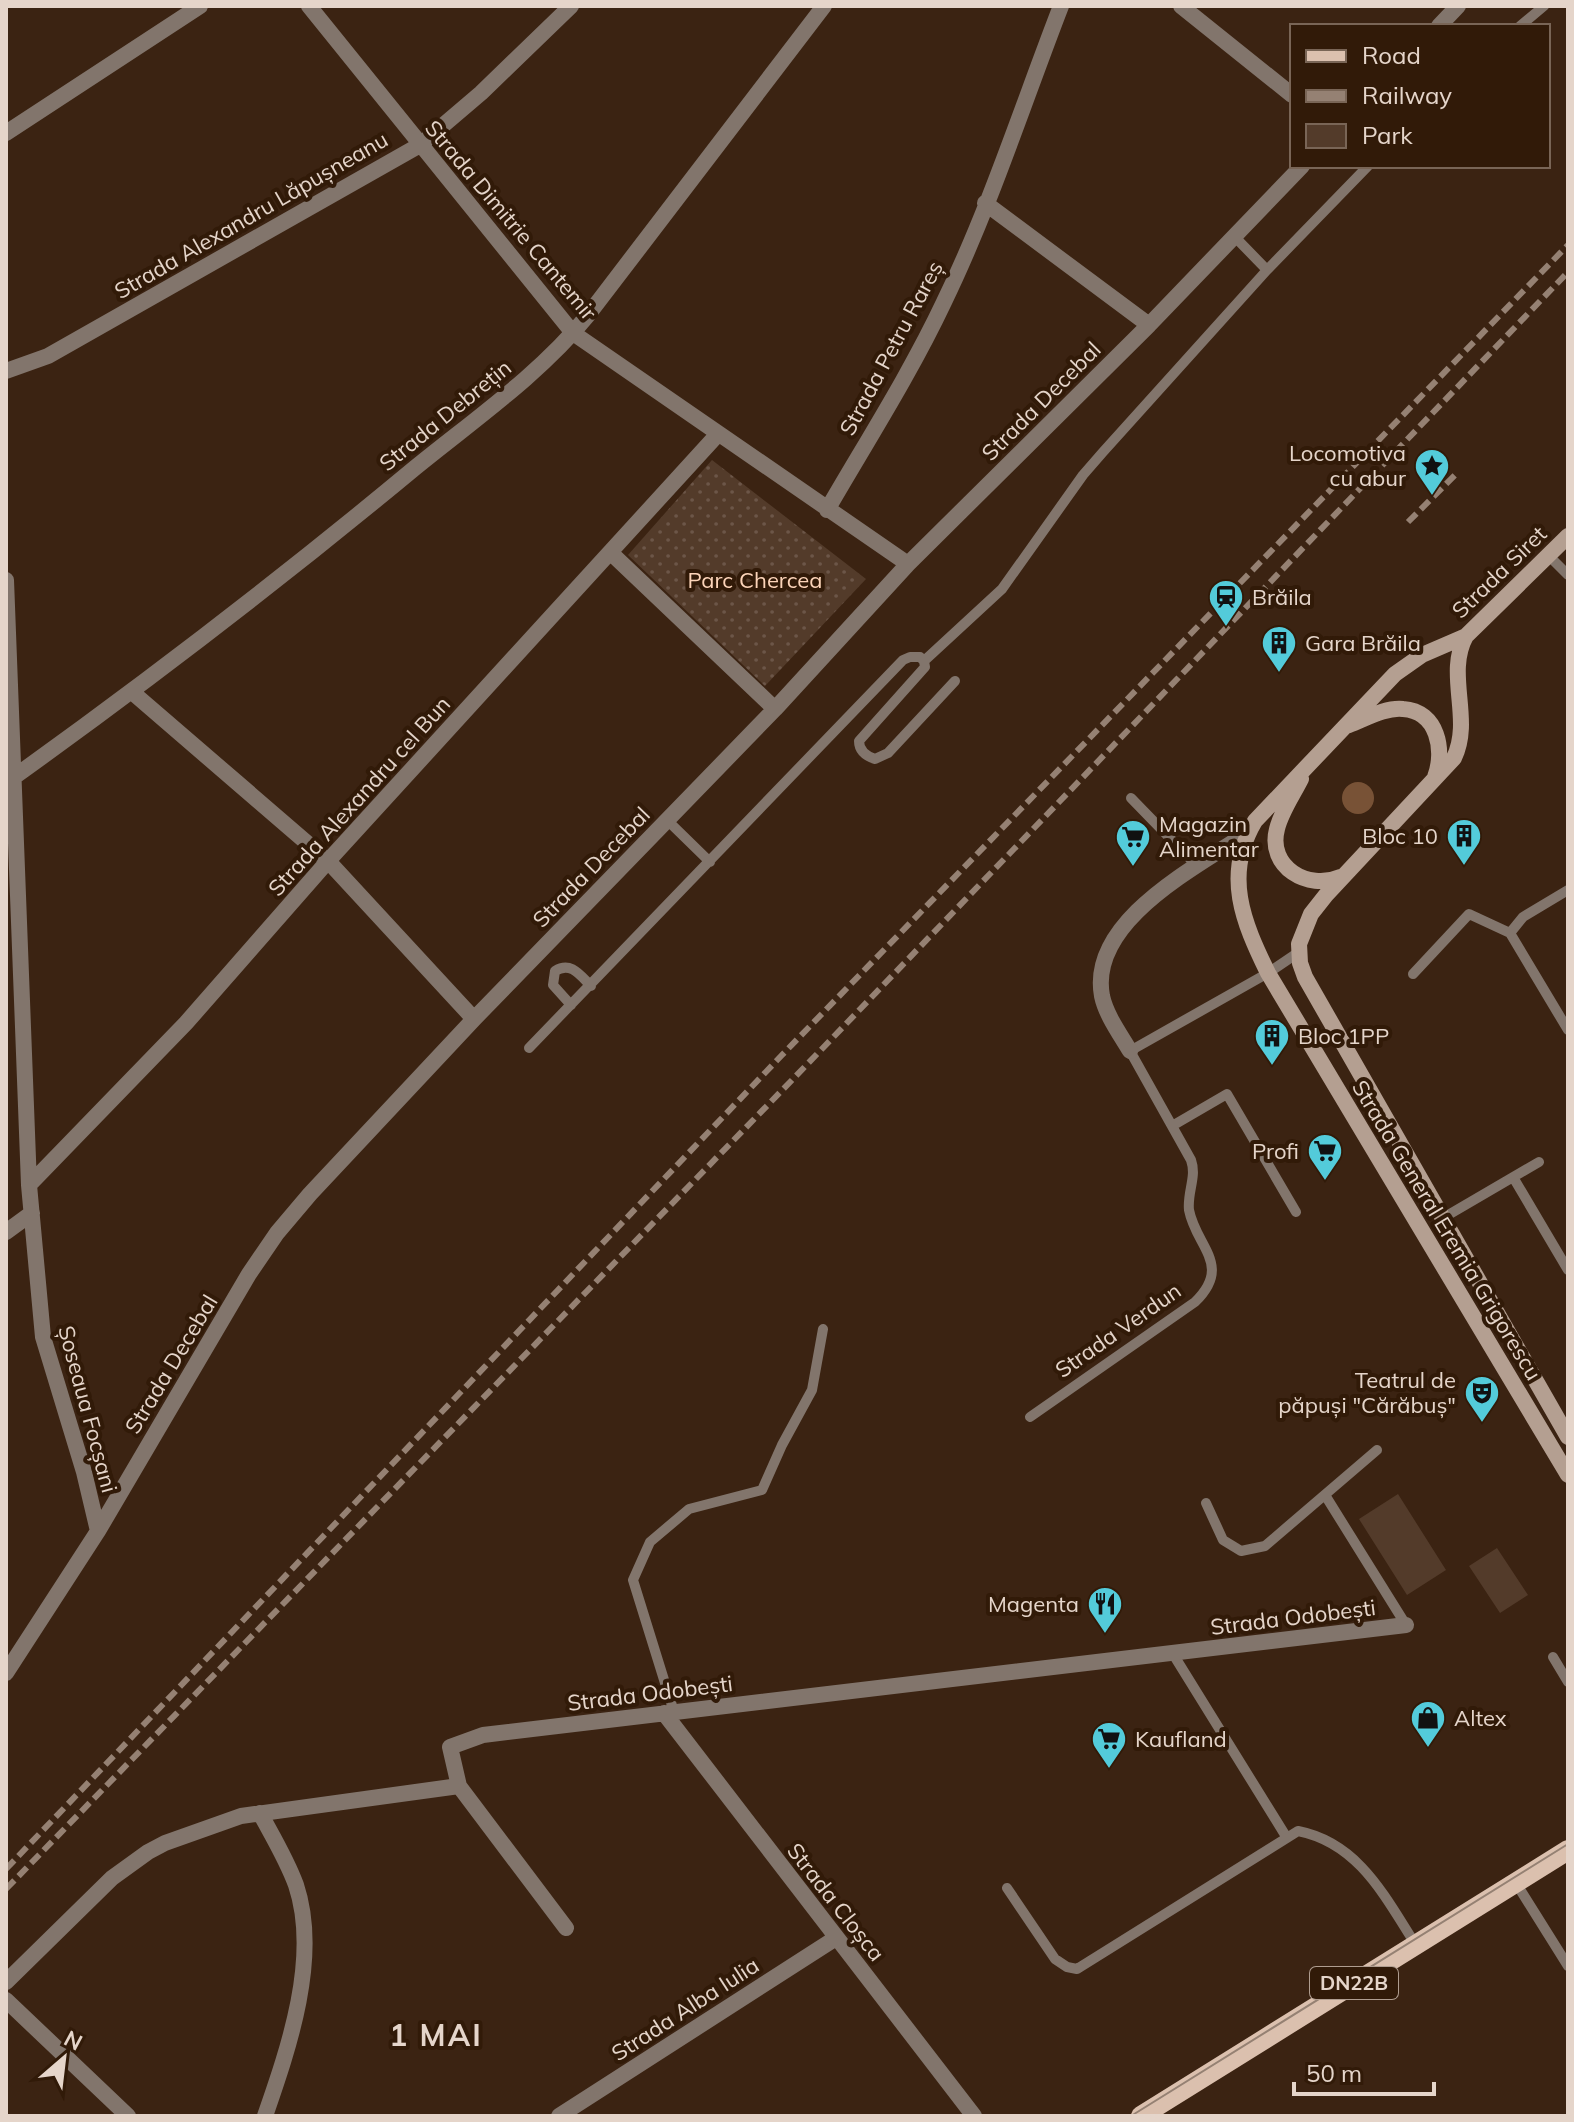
<svg xmlns="http://www.w3.org/2000/svg" width="1574" height="2122" viewBox="0 0 1574 2122" font-family="Mulish,sans-serif">
<defs>
<pattern id="green-dots" width="8" height="8" patternUnits="userSpaceOnUse" patternTransform="scale(2)"><rect width="8" height="8" fill="#533b2a"/><path d="M2 2h.1M6 6h.1" fill="none" stroke="#6c5648" stroke-width="1.8" stroke-linecap="round"/></pattern>
</defs>
<rect width="100%" height="100%" fill="#3b2312"/>
<!-- green -->
<path fill="url(#green-dots)" d="M 712,460 L 866,579 L 765,686 L 628,555 Z"/>
<!-- pitch -->
<path fill="#533b2a" d="M 1398,1494 L 1446,1570 L 1407,1595 L 1359,1519 Z
M 1497,1548 L 1528,1595 L 1500,1613 L 1469,1566 Z"/>
<!-- water -->
<path fill="#785236" d="M1342 798a16 16 0 1 1 32 0a16 16 0 1 1-32 0Z"/>
<g fill="none" stroke-linecap="round" stroke-linejoin="round">
<!-- lane -->
<path stroke="#82756c" stroke-width="10" d="M 1520,26 L 1544,6
M 1233,235 L 1267,270
M 1549,556 L 1568,575
M 924,661 L 1002,589 L 1083,475 L 1103,452 L 1267,270 L 1368,166
M 1131,798 L 1197,866
M 667,820 L 710,862
M 1510,933 L 1523,917 L 1568,890
M 1413,974 L 1469,914 L 1510,933 L 1568,1030
M 571,1005 L 553,985 L 555,971 C 571,961 580,975 591,986
M 529,1048 L 903,660 L 910,657 L 920,657 L 924,661 L 925,667 L 859,741 C 859,751 866,756 875,759 L 888,753 L 955,681
M 1172,1126 L 1227,1094 L 1296,1212
M 1513,1177 L 1568,1270
M 1443,1218 L 1539,1162
M 1030,1417 L 1195,1302 C 1233,1265 1196,1247 1189,1210 C 1187,1192 1197,1177 1191,1160 L 1130,1051 L 1268,973 L 1299,952
M 1325,1495 L 1406,1625
M 1206,1503 L 1223,1540 L 1241,1551 L 1265,1546 L 1377,1450
M 1173,1654 L 1287,1838
M 1553,1657 L 1568,1682
M 674,1712 L 633,1580 L 650,1542 L 689,1509 L 762,1490 L 782,1445 L 812,1390 L 823,1329
M 1516,1883 L 1568,1966
M 1007,1888 L 1055,1959 L 1067,1967 L 1077,1969 L 1298,1831 C 1359,1843 1385,1897 1416,1945"/>
<!-- street -->
<path stroke="#82756c" stroke-width="16" d="M 309,6 L 573,333 L 908,564
M 1181,6 L 1292,95
M 1439,26 L 1458,6
M 6,133 L 200,6
M 985,203 L 1149,325
M 6,371 L 48,356 L 420,145 L 481,93 L 571,6
M 827,510 C 867,441 910,374 944,302 C 990,207 1023,104 1061,6
M 611,553 L 775,709
M 6,580 L 29,1185 L 43,1337 L 84,1472 L 98,1531
M 132,692 L 328,861 L 474,1019
M 14,777 C 152,678 286,575 416,467 C 475,419 540,374 588,315 L 824,6
M 1130,1051 C 1120,1034 1106,1015 1102,996 C 1088,921 1197,867 1247,833
M 29,1185 L 186,1023 L 328,861 L 718,434
M 6,1232 L 32,1213
M 6,1673 L 98,1531 L 249,1274 L 277,1233 L 310,1194 L 474,1019 L 775,709 L 908,564 L 1149,325 L 1302,166
M 664,1713 L 974,2116
M 459,1786 L 566,1928
M 260,1813 C 273,1837 287,1860 296,1885 C 320,1957 289,2047 265,2116
M 6,1982 L 112,1878 L 148,1852 L 165,1843 L 241,1816 L 459,1786 L 450,1747 L 483,1735 L 1406,1625
M 6,2000 L 128,2116
M 559,2116 L 836,1938"/>
<!-- secondary -->
<path stroke="#b49f91" stroke-width="16" d="M 1568,536 L 1466,636 L 1422,655 L 1395,674 L 1255,821 C 1223,875 1243,922 1268,973 L 1568,1475
M 1466,636 C 1445,674 1473,719 1454,758 L 1326,895 L 1311,914 L 1299,944 L 1300,963 L 1305,977 L 1568,1437
M 1349,725 C 1365,719 1386,707 1403,709 C 1438,711 1445,751 1435,777
M 1301,779 C 1293,795 1281,812 1277,829 C 1267,867 1308,891 1340,877"/>
<!-- primary -->
<path stroke="#dbc0ae" stroke-width="20" d="M 1141,2116 L 1568,1850"/>
<!-- tram -->
<path stroke="#958173" stroke-width="2" d="M 1131,2116 L 1568,1844"/>
<!-- rail -->
<path stroke="#958173" stroke-width="6" stroke-dasharray="12 6" stroke-linecap="butt" d="M 1408,522 L 1458,472
M 6,1869 L 782,1055 L 1568,245
M 6,1889 L 794,1078 L 1568,272"/>
</g>
<!-- icons -->
<defs>
<symbol id="sight-pin" viewBox="-11 -11 22 30"><path d="M0 17L-7.5 6A9.5 9.5 0 1 1 7.5 6Z" fill="#53cbda" stroke="#311a08"/><path d="M0-6L1.8-2.2L6-1.7L2.9 1.2L3.7 5.4L0 3.3L-3.7 5.4L-2.9 1.2L-6-1.7L-1.8-2.2Z" fill="#111"/></symbol>
<symbol id="station-pin" viewBox="-11 -11 22 30"><path d="M0 17L-7.5 6A9.5 9.5 0 1 1 7.5 6Z" fill="#53cbda" stroke="#311a08"/><path d="M-3-6H3Q5-6 5-4V2Q5 4 3 4L4.5 6H3L1.5 4h-3L-3 6H-4.5L-3 4Q-5 4-5 2V-4Q-5-6-3-6ZM-3.5-4v3h7v-3ZM-3.5 1v1.5H-2V1ZM2 1v1.5H3.5V1Z" fill="#111"/></symbol>
<symbol id="building-pin" viewBox="-11 -11 22 30"><path d="M0 17L-7.5 6A9.5 9.5 0 1 1 7.5 6Z" fill="#53cbda" stroke="#311a08"/><path d="M-4-6H4V6H1V3H-1V6H-4ZM-2.5-4.3h1.7v1.8h-1.7ZM.8-4.3h1.7v1.8H.8ZM-2.5-1h1.7V.8h-1.7ZM.8-1h1.7V.8H.8Z" fill="#111"/></symbol>
<symbol id="supermarket-pin" viewBox="-11 -11 22 30"><path d="M0 17L-7.5 6A9.5 9.5 0 1 1 7.5 6Z" fill="#53cbda" stroke="#311a08"/><path d="M-6-5.5h2.5l.6 2H6L4.5 2H-2.5L-4.4-4H-6ZM-1.5 3.2a1.3 1.3 0 1 0 .1 0ZM3 3.2a1.3 1.3 0 1 0 .1 0Z" fill="#111"/></symbol>
<symbol id="theatre-pin" viewBox="-11 -11 22 30"><path d="M0 17L-7.5 6A9.5 9.5 0 1 1 7.5 6Z" fill="#53cbda" stroke="#311a08"/><path d="M-5-5.5Q0-4 5-5.5V0Q5 5 0 6Q-5 5-5 0ZM-3.3-2.5H-1v1.5H-3.3ZM1-2.5H3.3v1.5H1ZM-2.8 1Q0 5.5 2.8 1Z" fill="#111"/></symbol>
<symbol id="restaurant-pin" viewBox="-11 -11 22 30"><path d="M0 17L-7.5 6A9.5 9.5 0 1 1 7.5 6Z" fill="#53cbda" stroke="#311a08"/><path d="M-5-6h1v4h1v-4h1v4h1v-4h1v5L-1.5 .5V6h-2V.5L-5-1ZM5-6V6H3V1.5H1.5Q1.5-4 5-6Z" fill="#111"/></symbol>
<symbol id="shop-pin" viewBox="-11 -11 22 30"><path d="M0 17L-7.5 6A9.5 9.5 0 1 1 7.5 6Z" fill="#53cbda" stroke="#311a08"/><path d="M-5-2.5h2.3a2.7 3.5 0 0 1 5.4 0H5L5.5 6h-11ZM-1.5-2.5h3a1.5 2.3 0 0 0-3 0Z" fill="#111"/></symbol>
</defs>
<g fill-rule="evenodd">
<use href="#sight-pin" x="1412" y="446" width="40" height="54"/>
<use href="#station-pin" x="1206" y="577" width="40" height="54"/>
<use href="#building-pin" x="1259" y="623" width="40" height="54"/>
<use href="#building-pin" x="1444" y="816" width="40" height="54"/>
<use href="#supermarket-pin" x="1113" y="817" width="40" height="54"/>
<use href="#building-pin" x="1252" y="1016" width="40" height="54"/>
<use href="#supermarket-pin" x="1305" y="1131" width="40" height="54"/>
<use href="#theatre-pin" x="1462" y="1373" width="40" height="54"/>
<use href="#restaurant-pin" x="1085" y="1584" width="40" height="54"/>
<use href="#shop-pin" x="1408" y="1698" width="40" height="54"/>
<use href="#supermarket-pin" x="1089" y="1719" width="40" height="54"/>
</g>
<g text-anchor="middle" stroke-width="8" stroke-linejoin="round" paint-order="stroke">
<!-- shield labels -->
<rect fill="#311a08" stroke="#af9d90" stroke-width="2" x="1310" y="1967" width="88" height="32" rx="6"/>
<g font-size="20" font-weight="bold" fill="#e5d5ca">
<text x="1354" y="1990">DN22B</text>
</g>
<!-- street labels -->
<g font-size="22" fill="#e5d5ca" stroke="#311a08">
<text transform="translate(251 215) rotate(-30)" y="8">Strada Alexandru Lăpușneanu</text>
<text transform="translate(511 220) rotate(50)" y="8">Strada Dimitrie Cantemir</text>
<text transform="translate(891 348) rotate(-62)" y="8">Strada Petru Rareș</text>
<text transform="translate(1041 401) rotate(-45)" y="8">Strada Decebal</text>
<text transform="translate(445 415) rotate(-39)" y="8">Strada Debrețin</text>
<text transform="translate(1499 572) rotate(-44)" y="8">Strada Siret</text>
<text transform="translate(359 796) rotate(-48)" y="8">Strada Alexandru cel Bun</text>
<text transform="translate(591 867) rotate(-46)" y="8">Strada Decebal</text>
<text transform="translate(1447 1230) rotate(59)" y="8">Strada General Eremia Grigorescu</text>
<text transform="translate(1118 1330) rotate(-35)" y="8">Strada Verdun</text>
<text transform="translate(171 1364) rotate(-59)" y="8">Strada Decebal</text>
<text transform="translate(88 1409) rotate(75)" y="8">Șoseaua Focșani</text>
<text transform="translate(1293 1617) rotate(-7)" y="8">Strada Odobești</text>
<text transform="translate(650 1693) rotate(-7)" y="8">Strada Odobești</text>
<text transform="translate(836 1902) rotate(52)" y="8">Strada Cloșca</text>
<text transform="translate(685 2009) rotate(-33)" y="8">Strada Alba Iulia</text>
</g>
<!-- poi labels -->
<g font-size="22" fill="#e5d5ca" stroke="#311a08" text-anchor="start">
<text x="1406" y="461" text-anchor="end">Locomotiva<tspan x="1406" dy="25">cu abur</tspan></text>
<text x="1252" y="605">Brăila</text>
<text x="1305" y="651">Gara Brăila</text>
<text x="1159" y="832">Magazin<tspan x="1159" dy="25">Alimentar</tspan></text>
<text x="1438" y="844" text-anchor="end">Bloc 10</text>
<text x="1298" y="1044">Bloc 1PP</text>
<text x="1299" y="1159" text-anchor="end">Profi</text>
<text x="1456" y="1388" text-anchor="end">Teatrul de<tspan x="1456" dy="25">păpuși "Cărăbuș"</tspan></text>
<text x="1079" y="1612" text-anchor="end">Magenta</text>
<text x="1454" y="1726">Altex</text>
<text x="1135" y="1747">Kaufland</text>
</g>
<!-- park labels -->
<g font-size="22" fill="#fcd4b9" stroke="#311a08">
<text x="755" y="588">Parc Chercea</text>
</g>
<!-- district labels -->
<g font-size="30" font-weight="bold" letter-spacing="2" fill="#e5d5ca" stroke="#311a08">
<text x="436" y="2046">1 MAI</text>
</g>
</g>
<!-- border -->
<rect width="1574" height="2122" fill="none" stroke="#e5d5ca" stroke-width="16"/>
<!-- legend -->
<rect x="1290" y="24" width="260" height="144" fill="#311a08" stroke="#796556" stroke-width="2"/>
<rect x="1306" y="50" width="40" height="12" fill="#dbc0ae" stroke="#796556" stroke-width="2"/>
<text x="1362" y="64" font-size="24" fill="#e5d5ca">Road</text>
<rect x="1306" y="90" width="40" height="12" fill="#958173" stroke="#796556" stroke-width="2"/>
<text x="1362" y="104" font-size="24" fill="#e5d5ca">Railway</text>
<rect x="1306" y="124" width="40" height="24" fill="#533b2a" stroke="#796556" stroke-width="2"/>
<text x="1362" y="144" font-size="24" fill="#e5d5ca">Park</text>
<!-- north arrow -->
<g transform="translate(64 2058) rotate(28)" stroke="#311a08" stroke-width="6" paint-order="stroke">
<path d="M0-6L14 30L0 20L-14 30Z" fill="#e5d5ca"/>
<text y="-12" font-size="22" font-weight="bold" text-anchor="middle" fill="#e5d5ca">N</text>
</g>
<!-- scale -->
<path d="M1294 2082v12h140v-12" fill="none" stroke="#e5d5ca" stroke-width="4"/>
<text x="1306" y="2082" font-size="24" fill="#e5d5ca" stroke="#311a08" stroke-width="6" paint-order="stroke">50 m</text>
</svg>
